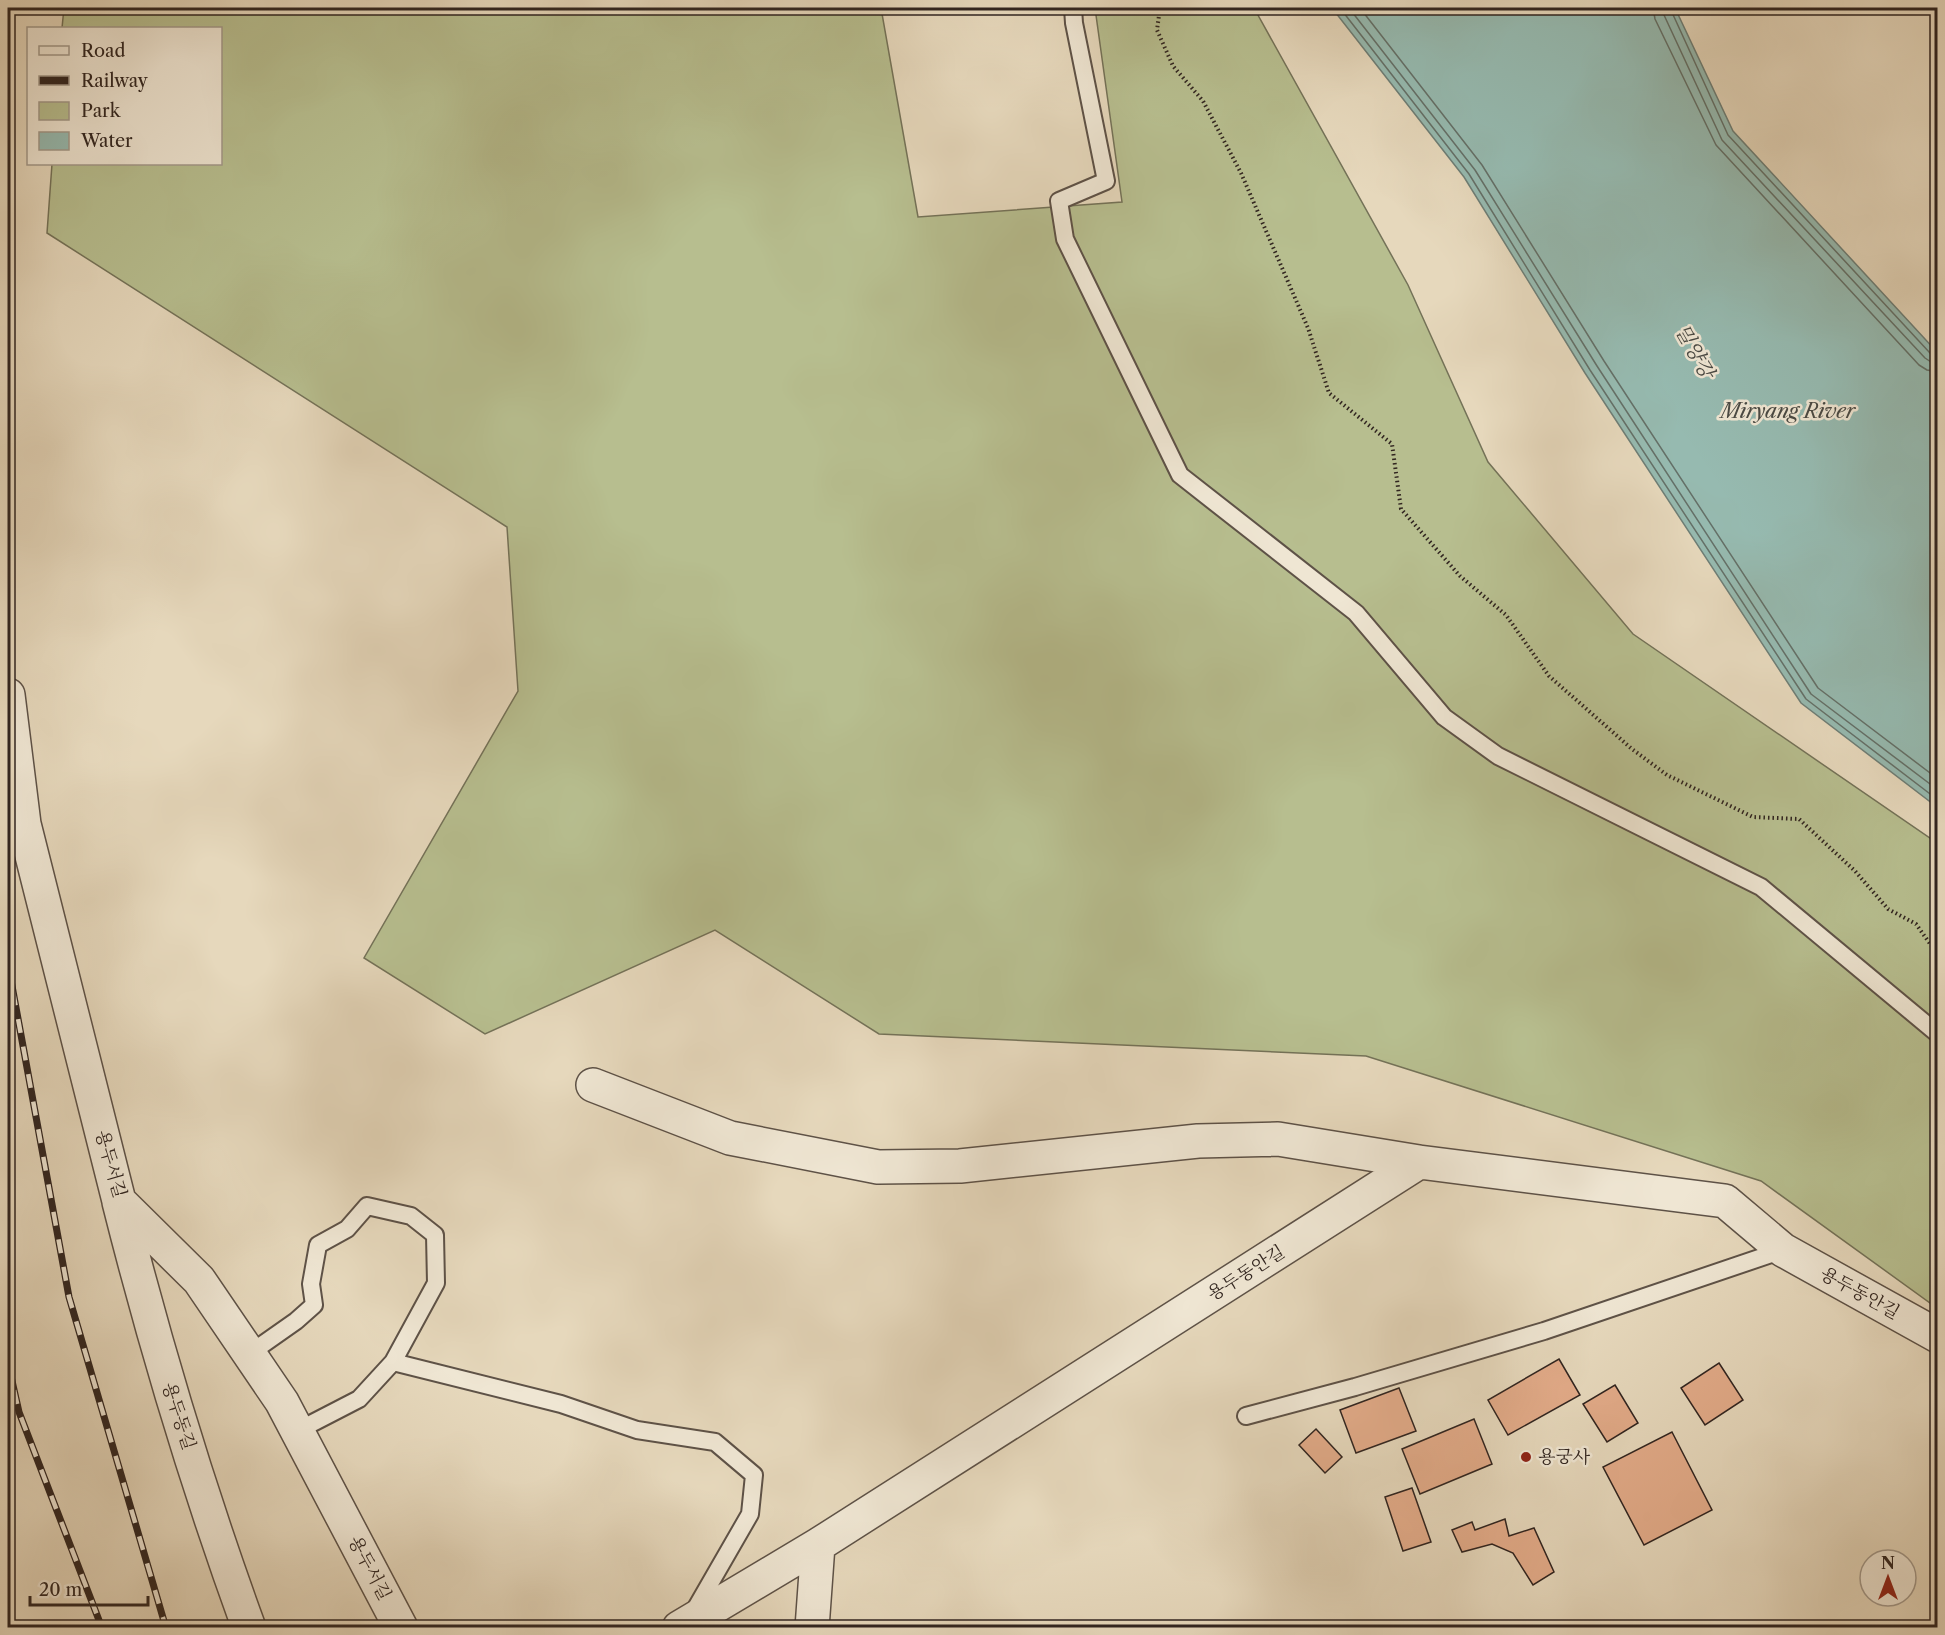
<svg xmlns="http://www.w3.org/2000/svg" width="1945" height="1635" viewBox="0 0 1945 1635" font-family="'Libre Caslon Text','Noto Serif KR',serif">
<rect width="100%" height="100%" fill="#e6d8bc"/>
<filter id="stains"><feTurbulence type="fractalNoise" baseFrequency=".00333" numOctaves="4"/><feColorMatrix values="0 0 0 0 .2 0 0 0 0 .09 0 0 0 0 .02 0 0 0 .5 -.17"/></filter>
<radialGradient id="worn" r=".72"><stop offset=".6" stop-color="#630" stop-opacity="0"/><stop offset="1" stop-color="#630" stop-opacity=".3"/></radialGradient>
<!-- green -->
<path fill="#b7be8f" stroke="#747258" stroke-width="1.5" d="M 64,8 L 881,8 L 918,217 L 1122,202 L 1095,8 L 1254,8 L 1408,285 L 1488,462 L 1633,634 L 1937,843 L 1937,1308 L 1761,1181 L 1366,1056 L 879,1034 L 715,930 L 485,1034 L 364,958 L 518,691 L 507,527 L 47,233 L 52,164 L 220,164 L 220,28 L 62,28 Z"/>
<!-- water -->
<path fill="#96bab0" stroke="#6e7e76" stroke-width="1.5" d="M 1332,8 L 1675,8 L 1733,131 L 1937,352 L 1937,807 L 1801,703 L 1585,373 L 1464,177 Z"/>
<g fill="none" stroke-linecap="round" stroke-linejoin="round">
<!-- shore -->
<path stroke="#647068" stroke-width="1.5" d="M 1340,8 L 1469,174 L 1590,370 L 1806,699 L 1938,800
M 1349,8 L 1475,170 L 1597,366 L 1811,694 L 1938,790
M 1360,8 L 1482,165 L 1604,361 L 1818,688 L 1938,779
M 1653,8 L 1655,19 L 1716,145 L 1919,365 L 1927,370 L 1938,372
M 1662,8 L 1664,15 L 1722,140 L 1925,358 L 1931,362 L 1938,363
M 1670,8 L 1728,135 L 1930,353 L 1938,355"/>
</g>
<!-- building -->
<path fill="#e2ab89" stroke="#312520" stroke-width="1.5" d="M 1559,1359 L 1580,1395 L 1508,1435 L 1488,1400 Z
M 1719,1363 L 1743,1400 L 1705,1425 L 1681,1388 Z
M 1615,1385 L 1638,1423 L 1607,1442 L 1583,1404 Z
M 1399,1388 L 1416,1431 L 1356,1453 L 1340,1410 Z
M 1474,1419 L 1492,1464 L 1420,1494 L 1402,1449 Z
M 1316,1429 L 1342,1457 L 1325,1473 L 1299,1445 Z
M 1672,1432 L 1712,1510 L 1644,1545 L 1603,1467 Z
M 1412,1488 L 1431,1542 L 1403,1551 L 1385,1497 Z
M 1505,1519 L 1509,1536 L 1534,1528 L 1554,1572 L 1533,1585 L 1513,1553 L 1492,1544 L 1462,1552 L 1452,1530 L 1472,1522 L 1475,1530 Z"/>
<g fill="none" stroke-linecap="round" stroke-linejoin="round">
<defs>
<path id="service" d="M 1073,8 L 1074,23 L 1106,181 L 1059,201 L 1065,239 L 1180,475 L 1356,613 L 1444,717 L 1498,756 L 1761,887 L 1938,1034
M 249,1354 L 296,1321 L 314,1305 L 311,1284 L 318,1245 L 347,1229 L 367,1206 L 411,1216 L 435,1235 L 436,1283 L 393,1362
M 1246,1416 L 1355,1387 L 1544,1331 L 1783,1250
M 297,1431 L 359,1399 L 393,1362 L 561,1404 L 637,1430 L 715,1442 L 754,1475 L 750,1514 L 693,1613"/>
<path id="minor" d="M 8,695 L 24,824 L 119,1201 L 199,1280 L 282,1402 L 401,1628
M 593,1085 L 730,1138 L 878,1167 L 960,1166 L 1198,1141 L 1278,1139 L 1419,1162
M 119,1202 C 155,1345 198,1488 249,1628
M 679,1628 L 818,1545
M 812,1628 L 818,1545 L 1419,1162 L 1725,1201 L 1783,1250 L 1938,1336"/>
</defs>
<!-- service casing -->
<use href="#service" stroke="#5e5247" stroke-width="20"/>
<!-- minor casing -->
<use href="#minor" stroke="#5e5247" stroke-width="36"/>
<!-- path -->
<path stroke="#312520" stroke-width="4" stroke-dasharray="1.5 3" stroke-linecap="butt" d="M 1160,8 L 1157,30 L 1173,66 L 1203,101 L 1241,173 L 1308,328 L 1329,393 L 1392,444 L 1401,509 L 1460,576 L 1506,615 L 1549,676 L 1632,749 L 1667,775 L 1753,817 L 1799,819 L 1855,871 L 1888,909 L 1916,924 L 1938,955"/>
<!-- service -->
<use href="#service" stroke="#efe6d3" stroke-width="16"/>
<!-- minor -->
<use href="#minor" stroke="#efe6d3" stroke-width="33"/>
<defs>
<path id="rail" d="M 8,964 L 69,1297 L 166,1628
M 8,1363 L 19,1412 L 102,1628"/>
</defs>
<!-- rail casing -->
<use href="#rail" stroke="#312520" stroke-width="7"/>
<!-- rail -->
<use href="#rail" stroke="#efe6d3" stroke-width="4.5" stroke-dasharray="14" stroke-linecap="butt"/>
</g>
<!-- markers -->
<circle fill="#8f2418" stroke="#efe6d3" stroke-width="2" cx="1526" cy="1457" r="6"/>
<g text-anchor="middle" stroke-width="5" stroke-linejoin="round" paint-order="stroke">
<!-- street labels -->
<g font-size="18" fill="#312520" stroke="#efe6d3">
<text transform="translate(111 1164) rotate(74)" y="6">용두서길</text>
<text transform="translate(1246 1273) rotate(-32)" y="6">용두동안길</text>
<text transform="translate(1860 1293) rotate(29)" y="6">용두동안길</text>
<text transform="translate(179 1416) rotate(72)" y="6">용두동길</text>
<text transform="translate(370 1568) rotate(62)" y="6">용두서길</text>
</g>
<!-- poi labels -->
<g font-size="18" fill="#312520" stroke="#efe6d3" text-anchor="start">
<text x="1538" y="1463">용궁사</text>
</g>
<!-- water labels -->
<g font-size="20" font-style="italic" fill="#4a4a44" stroke="#efe6d3">
<text transform="translate(1695 351) rotate(61)" y="7">밀양강</text>
<text x="1788" y="418">Miryang River</text>
</g>
</g>
<!-- margin -->
<rect width="1945" height="1635" fill="none" stroke="#e6d8bc" stroke-width="30"/>
<rect x="9" y="9" width="1927" height="1617" fill="none" stroke="#312520" stroke-width="3"/>
<rect x="15" y="15" width="1915" height="1605" fill="none" stroke="#312520" stroke-width="1.5"/>
<!-- legend -->
<rect x="27" y="27" width="195" height="138" fill="#efe6d3" stroke="#a3998b" stroke-width="1.5"/>
<rect x="39" y="46" width="30" height="9" fill="#efe6d3" stroke="#a3998b" stroke-width="1.5"/>
<text x="81" y="57" font-size="18" fill="#312520">Road</text>
<rect x="39" y="76" width="30" height="9" fill="#312520" stroke="#a3998b" stroke-width="1.5"/>
<text x="81" y="87" font-size="18" fill="#312520">Railway</text>
<rect x="39" y="102" width="30" height="18" fill="#b7be8f" stroke="#a3998b" stroke-width="1.5"/>
<text x="81" y="117" font-size="18" fill="#312520">Park</text>
<rect x="39" y="132" width="30" height="18" fill="#96bab0" stroke="#a3998b" stroke-width="1.5"/>
<text x="81" y="147" font-size="18" fill="#312520">Water</text>
<!-- north arrow -->
<g transform="translate(1888 1578)"><circle r="28" fill="#efe6d3" stroke="#a3998b" stroke-width="1.5"/>
<path d="M0-4.5L10 22L0 15L-10 22Z" fill="#8f2418"/>
<text y="-9" font-size="16" font-weight="bold" text-anchor="middle" fill="#312520">N</text>
</g>
<!-- scale -->
<path d="M30 1596v9h118v-9" fill="none" stroke="#312520" stroke-width="3"/>
<text x="39" y="1596" font-size="18" fill="#312520" stroke="#efe6d3" stroke-width="4.5" paint-order="stroke">20 m</text>
<rect width="100%" height="100%" filter="url(#stains)"/>
<rect width="100%" height="100%" fill="url(#worn)"/>
</svg>
